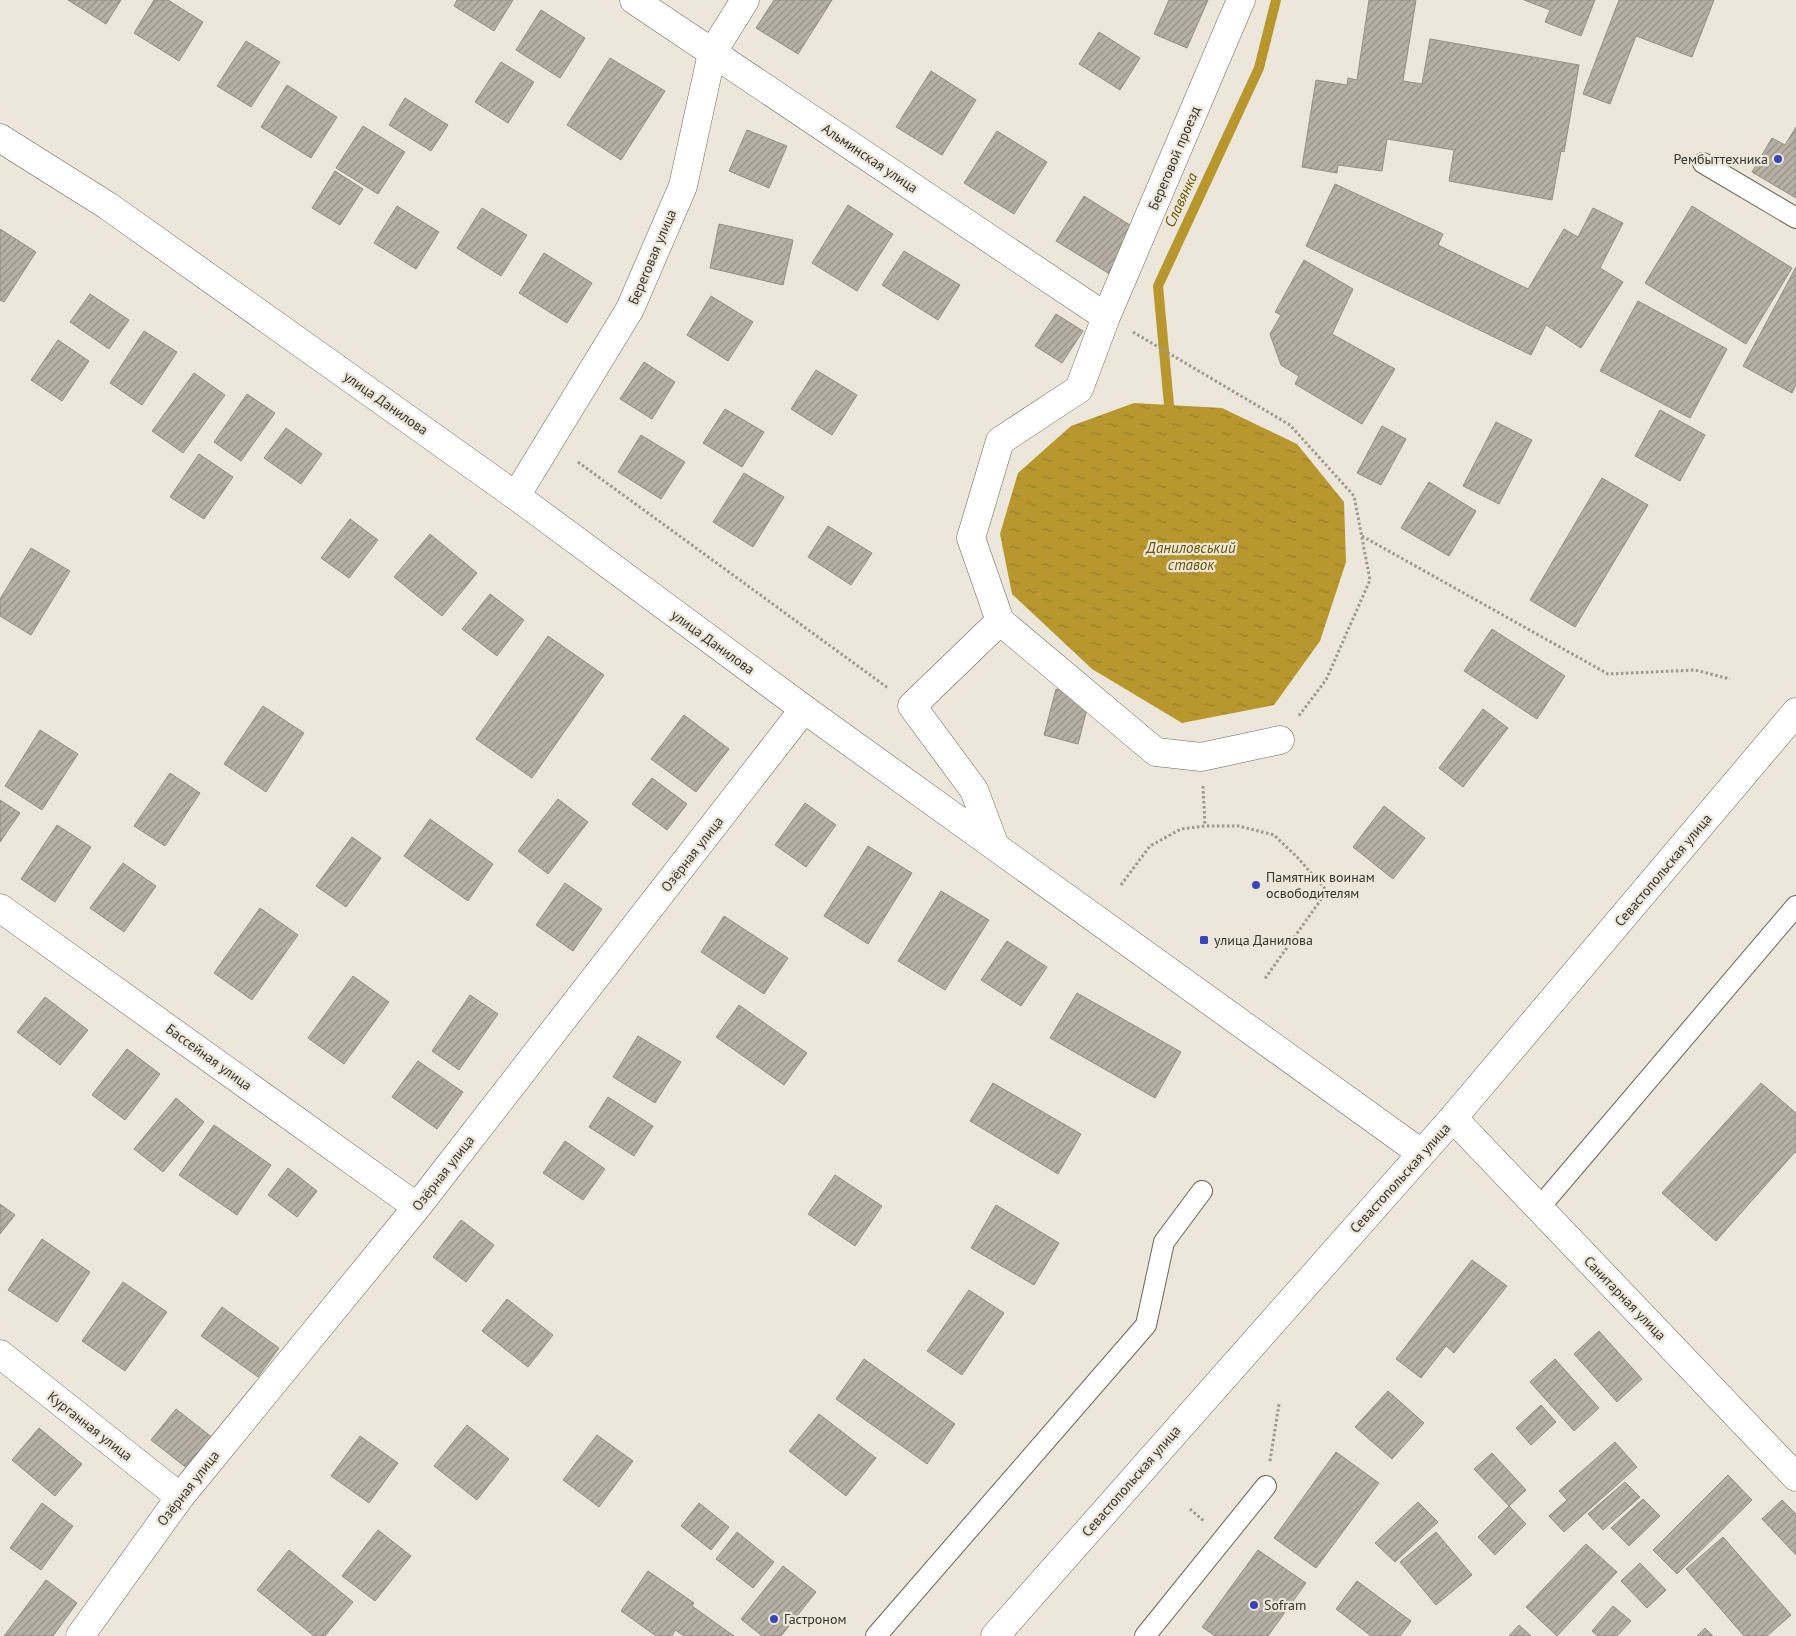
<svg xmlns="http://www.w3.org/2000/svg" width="1796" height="1636" viewBox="0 0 1796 1636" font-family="'PT Sans',sans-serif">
<defs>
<pattern id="water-ripples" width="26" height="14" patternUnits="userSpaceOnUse" patternTransform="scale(1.25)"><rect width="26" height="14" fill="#b8982e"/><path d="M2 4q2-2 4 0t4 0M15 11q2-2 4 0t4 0" fill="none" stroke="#967d28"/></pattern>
<pattern id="building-hatch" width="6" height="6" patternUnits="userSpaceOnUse" patternTransform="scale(1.25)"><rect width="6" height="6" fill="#b6b1a4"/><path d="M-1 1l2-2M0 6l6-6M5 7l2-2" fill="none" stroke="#959186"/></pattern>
</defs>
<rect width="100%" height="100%" fill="#ece7da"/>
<!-- water -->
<path fill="url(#water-ripples)" d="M 1134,403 L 1222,408 L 1297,444 L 1344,502 L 1346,562 L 1320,641 L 1274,705 L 1182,723 L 1092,669 L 1012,594 L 1000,534 L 1018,473 L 1071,426 Z"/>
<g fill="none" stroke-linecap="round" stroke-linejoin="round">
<!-- stream -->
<path stroke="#b8982e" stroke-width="10" d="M 1170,416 L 1158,286 L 1259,68 L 1276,0"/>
</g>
<!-- building -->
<path fill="url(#building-hatch)" stroke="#948f83" d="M 68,0 L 121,0 L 106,24 Z
M 154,0 L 168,0 L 203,22 L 179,61 L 134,33 Z
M 457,0 L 513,0 L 494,31 L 454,6 Z
M 774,0 L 832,0 L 798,54 L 756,28 Z
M 1169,0 L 1208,0 L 1187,48 L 1154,34 Z
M 1369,0 L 1416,0 L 1403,81 L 1422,84 L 1430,39 L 1579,65 L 1564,152 L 1561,151 L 1552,200 L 1449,181 L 1454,150 L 1387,139 L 1382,171 L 1338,165 L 1337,173 L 1302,167 L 1316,80 L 1347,85 L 1348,78 L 1357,80 Z
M 1524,0 L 1595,0 L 1581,36 L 1545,22 L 1550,10 Z
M 1619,0 L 1714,0 L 1692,57 L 1636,36 L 1610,104 L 1583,94 Z
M 541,10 L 585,38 L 560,78 L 516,50 Z
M 1099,32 L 1140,58 L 1120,90 L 1079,64 Z
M 246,41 L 280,62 L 251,107 L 217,86 Z
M 610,58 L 665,91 L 621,160 L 567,125 Z
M 501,62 L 534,82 L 508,123 L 475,102 Z
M 931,71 L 976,100 L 942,155 L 896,127 Z
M 287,85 L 337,117 L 311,158 L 261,127 Z
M 405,98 L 448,125 L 431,151 L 389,125 Z
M 363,126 L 405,152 L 378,194 L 336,168 Z
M 1796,127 L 1796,198 L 1752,172 L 1772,138 L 1785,145 Z
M 747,130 L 787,146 L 769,188 L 729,171 Z
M 997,131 L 1047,162 L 1014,214 L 964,183 Z
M 335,171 L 363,189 L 340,225 L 312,208 Z
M 1335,184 L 1443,234 L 1438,245 L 1528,289 L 1564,229 L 1578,237 L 1593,208 L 1623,223 L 1600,268 L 1623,282 L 1581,348 L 1546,325 L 1531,355 L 1306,246 Z
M 1084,196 L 1141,232 L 1113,276 L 1056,241 Z
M 848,205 L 893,234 L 857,291 L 812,263 Z
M 397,206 L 439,232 L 416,269 L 374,243 Z
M 1692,206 L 1792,268 L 1746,344 L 1645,283 Z
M 482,208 L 527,235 L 501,276 L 457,248 Z
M 719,224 L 793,240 L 783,285 L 710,268 Z
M 0,229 L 36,252 L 4,302 L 0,300 Z
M 904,251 L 960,285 L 938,320 L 882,285 Z
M 544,253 L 592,283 L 567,323 L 519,293 Z
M 1304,260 L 1353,289 L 1332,334 L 1395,369 L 1362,424 L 1295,384 L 1299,376 L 1281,365 L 1270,334 L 1281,315 L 1275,312 Z
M 1796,267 L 1796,385 L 1792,393 L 1743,366 Z
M 90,294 L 129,320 L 109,349 L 70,322 Z
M 711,296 L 753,322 L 728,361 L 687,335 Z
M 1638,301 L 1727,349 L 1690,418 L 1600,371 Z
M 1056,314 L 1083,331 L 1062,363 L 1035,346 Z
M 144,331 L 177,352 L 142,405 L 110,383 Z
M 58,340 L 89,361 L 62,401 L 31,380 Z
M 644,362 L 675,382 L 652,419 L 620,399 Z
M 816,370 L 857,395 L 832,435 L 791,409 Z
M 194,373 L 225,395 L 183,453 L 152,431 Z
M 247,394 L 275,413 L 241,461 L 214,442 Z
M 725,409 L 764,432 L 742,467 L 703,443 Z
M 1660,410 L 1705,435 L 1680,481 L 1635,456 Z
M 1496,422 L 1532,440 L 1499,504 L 1463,486 Z
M 1382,426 L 1406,439 L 1381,485 L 1357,473 Z
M 286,428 L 322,454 L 301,484 L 264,458 Z
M 641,435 L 685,462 L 661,499 L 618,472 Z
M 199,454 L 233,477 L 204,519 L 170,497 Z
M 744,473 L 784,497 L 753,547 L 713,522 Z
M 1602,478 L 1648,505 L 1575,627 L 1530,600 Z
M 1429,482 L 1476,511 L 1449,556 L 1401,528 Z
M 350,519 L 378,540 L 349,578 L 321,558 Z
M 828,526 L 872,553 L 851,585 L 808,557 Z
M 430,534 L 477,573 L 442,616 L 394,577 Z
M 31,548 L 70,571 L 31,635 L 0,616 L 0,599 Z
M 490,594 L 524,620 L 497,656 L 462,629 Z
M 1492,629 L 1565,676 L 1537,719 L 1464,671 Z
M 548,636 L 604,675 L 532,778 L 476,739 Z
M 1056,689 L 1090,697 L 1078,744 L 1044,735 Z
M 263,706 L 304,733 L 266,792 L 224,764 Z
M 1483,709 L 1508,728 L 1463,787 L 1439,768 Z
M 684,715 L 729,749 L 696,792 L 651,759 Z
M 40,730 L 78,754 L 42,810 L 5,786 Z
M 170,773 L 200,793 L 165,846 L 134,826 Z
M 652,778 L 687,804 L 667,830 L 632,804 Z
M 558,799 L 588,822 L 548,874 L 518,851 Z
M 0,800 L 20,813 L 0,842 Z
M 805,803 L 836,825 L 806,867 L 775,845 Z
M 1384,806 L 1425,838 L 1393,879 L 1353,847 Z
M 430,819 L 493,864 L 468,901 L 404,856 Z
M 57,825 L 91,847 L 55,902 L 21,879 Z
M 352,837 L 381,858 L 346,907 L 316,886 Z
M 868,846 L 912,873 L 868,944 L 824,916 Z
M 123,863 L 156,886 L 124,932 L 90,908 Z
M 565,883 L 602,909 L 573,951 L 536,925 Z
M 941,891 L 989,920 L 945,990 L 898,961 Z
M 260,908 L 298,935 L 252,1000 L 214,973 Z
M 724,916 L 788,958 L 764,994 L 701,952 Z
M 1007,941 L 1047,967 L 1021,1006 L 981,980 Z
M 353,976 L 389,1002 L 344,1064 L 308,1038 Z
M 1077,993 L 1181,1052 L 1155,1098 L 1050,1038 Z
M 470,995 L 498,1014 L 459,1070 L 432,1051 Z
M 45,997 L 88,1030 L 60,1065 L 17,1032 Z
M 739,1005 L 807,1053 L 784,1085 L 716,1037 Z
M 638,1036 L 681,1062 L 655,1103 L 613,1077 Z
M 127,1049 L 160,1074 L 125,1120 L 92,1095 Z
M 418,1061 L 463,1092 L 437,1129 L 392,1097 Z
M 993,1083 L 1081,1134 L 1058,1174 L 970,1121 Z
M 1761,1083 L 1796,1113 L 1796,1153 L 1795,1152 L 1716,1241 L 1662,1193 Z
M 608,1097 L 653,1126 L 634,1156 L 589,1127 Z
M 176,1098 L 204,1122 L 163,1172 L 134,1149 Z
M 214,1125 L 271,1165 L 237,1215 L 179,1175 Z
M 565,1141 L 605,1169 L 583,1200 L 543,1173 Z
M 288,1168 L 317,1191 L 297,1217 L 268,1195 Z
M 835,1175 L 882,1206 L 855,1246 L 808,1214 Z
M 0,1204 L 15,1215 L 0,1234 Z
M 996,1205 L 1059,1243 L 1034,1285 L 971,1248 Z
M 461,1220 L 494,1245 L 466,1282 L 433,1257 Z
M 42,1239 L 90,1272 L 57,1322 L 8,1290 Z
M 1472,1260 L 1507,1286 L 1454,1353 L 1446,1346 L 1421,1378 L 1396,1359 Z
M 123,1282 L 167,1312 L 125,1371 L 82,1341 Z
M 969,1290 L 1004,1313 L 962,1375 L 927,1351 Z
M 507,1299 L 553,1335 L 528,1367 L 482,1331 Z
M 222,1307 L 279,1348 L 258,1377 L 201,1336 Z
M 1599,1331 L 1642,1379 L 1617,1402 L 1574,1354 Z
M 864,1359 L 955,1424 L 927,1464 L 836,1399 Z
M 1555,1359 L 1599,1408 L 1574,1431 L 1530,1382 Z
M 1388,1391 L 1424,1423 L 1392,1459 L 1355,1427 Z
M 1541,1405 L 1556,1422 L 1531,1445 L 1516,1428 Z
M 176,1409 L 213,1438 L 188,1469 L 151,1440 Z
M 819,1414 L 876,1458 L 846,1496 L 789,1451 Z
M 467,1425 L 509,1459 L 477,1500 L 434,1466 Z
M 39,1428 L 82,1464 L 55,1496 L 12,1460 Z
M 597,1435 L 633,1461 L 599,1507 L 563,1480 Z
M 360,1436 L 398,1463 L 369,1503 L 331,1476 Z
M 1615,1442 L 1637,1467 L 1564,1532 L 1549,1516 L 1567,1500 L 1559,1491 Z
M 1336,1452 L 1379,1483 L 1316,1568 L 1274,1538 Z
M 1492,1453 L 1526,1490 L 1509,1506 L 1474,1469 Z
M 1728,1475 L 1752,1500 L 1677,1574 L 1653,1550 Z
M 1625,1482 L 1640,1497 L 1603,1530 L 1588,1514 Z
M 1643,1499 L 1660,1516 L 1629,1546 L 1611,1528 Z
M 1782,1500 L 1796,1514 L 1796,1555 L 1762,1519 Z
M 1418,1502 L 1438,1522 L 1395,1562 L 1375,1543 Z
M 42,1503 L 73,1526 L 41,1570 L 10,1548 Z
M 699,1503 L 729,1527 L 711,1550 L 681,1526 Z
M 1509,1506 L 1526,1524 L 1495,1555 L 1478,1537 Z
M 378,1530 L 411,1556 L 375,1601 L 342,1576 Z
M 737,1532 L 774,1562 L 753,1588 L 716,1559 Z
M 1436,1532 L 1472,1575 L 1436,1605 L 1400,1562 Z
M 1723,1537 L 1791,1615 L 1767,1636 L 1744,1636 L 1686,1569 Z
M 1586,1544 L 1617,1572 L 1557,1636 L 1526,1607 Z
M 289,1550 L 353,1602 L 325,1636 L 314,1636 L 257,1590 Z
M 1258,1550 L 1306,1583 L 1268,1636 L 1215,1636 L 1202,1627 Z
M 1640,1563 L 1666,1590 L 1647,1608 L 1621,1581 Z
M 783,1566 L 816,1592 L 781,1636 L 762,1636 L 741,1619 Z
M 648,1571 L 694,1603 L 692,1606 L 734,1636 L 684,1636 L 675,1630 L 672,1636 L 656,1636 L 621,1611 Z
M 46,1580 L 77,1603 L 53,1636 L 4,1636 Z
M 1357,1581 L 1411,1621 L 1400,1636 L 1371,1636 L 1336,1609 Z
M 1613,1606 L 1631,1621 L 1617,1636 L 1598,1636 L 1592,1631 Z
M 1519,1625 L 1531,1636 L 1509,1636 Z
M 1705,1628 L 1713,1636 L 1697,1636 Z"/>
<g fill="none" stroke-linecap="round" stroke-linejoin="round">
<defs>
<path id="service" d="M 1703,163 L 1796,218
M 1539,1208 L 1796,906
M 876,1636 L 1146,1325 L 1164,1242 L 1202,1191
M 1145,1636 L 1266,1486"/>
<path id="minor" d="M 634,0 L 1106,317
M 516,496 L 630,309 L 683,186 L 712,53 L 745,0
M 1000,621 L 971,538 L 1000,441 L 1079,389 L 1106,317 L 1241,0
M 995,846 L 974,790 L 912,706 L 1000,621 L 1156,752 L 1201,757 L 1280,740
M 0,908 L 417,1207
M 1453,1118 L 1796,1477
M 0,1354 L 180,1497
M 80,1636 L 180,1497 L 417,1207 L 804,709"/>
<path id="secondary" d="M 0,138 L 108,206 L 516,496 L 804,709 L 1421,1153"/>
<path id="primary" d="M 995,1636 L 1453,1118 L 1796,712"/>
</defs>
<!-- service casing -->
<use href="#service" stroke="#696559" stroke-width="22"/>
<!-- minor casing -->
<use href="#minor" stroke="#696559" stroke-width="29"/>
<!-- secondary casing -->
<use href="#secondary" stroke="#696559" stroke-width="29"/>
<!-- primary casing -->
<use href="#primary" stroke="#696559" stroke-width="29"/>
<!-- path -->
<path stroke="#9c998f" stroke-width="3" stroke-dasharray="2.5 2.5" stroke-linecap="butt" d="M 1133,332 L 1290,425 L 1354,496 L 1370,580 L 1326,680 L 1298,717
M 578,462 L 888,688
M 1362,536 L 1608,674 L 1695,670 L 1730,679
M 1203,786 L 1205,826
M 1121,885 L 1150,846 L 1181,829 L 1205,826 L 1239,826 L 1274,835 L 1298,858 L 1327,891 L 1264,980
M 1270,1461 L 1279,1404
M 1190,1509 L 1205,1522"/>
<!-- service -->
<use href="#service" stroke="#fff" stroke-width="20"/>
<!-- minor -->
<use href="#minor" stroke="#fff" stroke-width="28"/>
<!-- secondary -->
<use href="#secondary" stroke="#fff" stroke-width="28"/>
<!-- primary -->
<use href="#primary" stroke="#fff" stroke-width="28"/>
</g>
<!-- markers -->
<g fill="#3846b9" stroke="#ece7da" stroke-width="2">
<circle cx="1778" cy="159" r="5"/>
<circle cx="1256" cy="885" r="5"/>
<rect x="1199" y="935" width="10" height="10" rx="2.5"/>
<circle cx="1254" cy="1605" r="5"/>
<circle cx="774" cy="1619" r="5"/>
</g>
<g text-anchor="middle" stroke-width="4.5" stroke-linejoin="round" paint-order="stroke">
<!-- street labels -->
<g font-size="14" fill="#36352f" stroke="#ece7da">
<text transform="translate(870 158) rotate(34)" y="5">Альминская улица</text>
<text transform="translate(1174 158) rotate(-67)" y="5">Береговой проезд</text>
<text transform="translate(652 257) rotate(-67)" y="5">Береговая улица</text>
<text transform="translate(386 403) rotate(35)" y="5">улица Данилова</text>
<text transform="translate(713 642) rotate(36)" y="5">улица Данилова</text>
<text transform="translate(692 854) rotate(-52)" y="5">Озёрная улица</text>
<text transform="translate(1663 870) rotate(-50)" y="5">Севастопольская улица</text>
<text transform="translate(209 1057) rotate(36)" y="5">Бассейная улица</text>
<text transform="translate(443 1173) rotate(-52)" y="5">Озёрная улица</text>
<text transform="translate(1400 1178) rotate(-48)" y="5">Севастопольская улица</text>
<text transform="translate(1625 1298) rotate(46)" y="5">Санитарная улица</text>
<text transform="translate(90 1426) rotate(38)" y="5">Курганная улица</text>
<text transform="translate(1131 1481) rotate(-49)" y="5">Севастопольская улица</text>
<text transform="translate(188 1488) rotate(-52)" y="5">Озёрная улица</text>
</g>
<!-- poi labels -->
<g font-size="14" fill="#36352f" stroke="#ece7da" text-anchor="start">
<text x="1768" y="164" text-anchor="end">Рембыттехника</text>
<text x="1266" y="882">Памятник воинам<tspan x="1266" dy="16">освободителям</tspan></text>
<text x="1214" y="945">улица Данилова</text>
<text x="1264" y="1610">Sofram</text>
<text x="784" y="1624">Гастроном</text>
</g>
<!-- water labels -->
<g font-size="15" font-style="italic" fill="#695400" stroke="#ece7da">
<text transform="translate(1181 200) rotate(-65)" y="5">Славянка</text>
<text x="1191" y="553">Даниловський<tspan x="1191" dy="17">ставок</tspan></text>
</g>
</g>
</svg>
